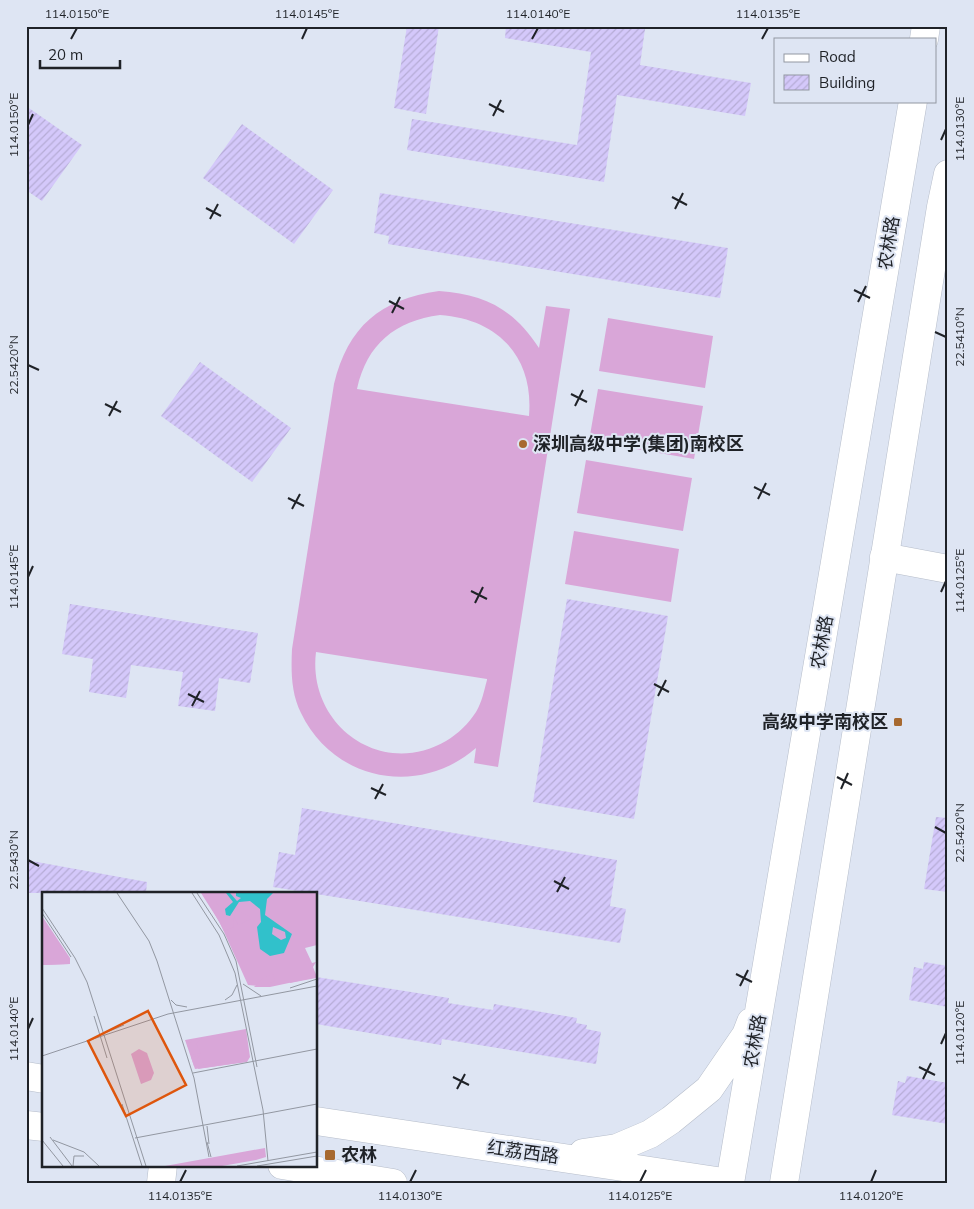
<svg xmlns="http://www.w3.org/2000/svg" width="974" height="1209" viewBox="0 0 974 1209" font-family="Mulish,'Noto Sans SC',sans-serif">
<defs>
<pattern id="building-hatch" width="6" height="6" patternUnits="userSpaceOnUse" patternTransform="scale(1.25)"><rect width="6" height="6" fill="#d4c8fa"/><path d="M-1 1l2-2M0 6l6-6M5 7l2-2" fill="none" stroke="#b6acd6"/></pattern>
</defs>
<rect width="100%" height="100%" fill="#dee5f3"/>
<!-- pitch -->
<path fill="#d9a6d8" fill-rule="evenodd" d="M 439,291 C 484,294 514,309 539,348 L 546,306 L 570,309 L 498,767 L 474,763 L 476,748 C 420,797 334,782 301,713 C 291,693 291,671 292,649 L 334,384 C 348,327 380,299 439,291 ZM 440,315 C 498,319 534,357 529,416 L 357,389 C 367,344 395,321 440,315 ZM 316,652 L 487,679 L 487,680 C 484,691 482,702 476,712 C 469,723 458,734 446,741 C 381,779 307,725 316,652 Z
M 608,318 L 713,336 L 705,388 L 599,371 Z
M 598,389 L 703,406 L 694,459 L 589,441 Z
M 586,460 L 692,478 L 683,531 L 577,513 Z
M 574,531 L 679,549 L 671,602 L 565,584 Z"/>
<!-- building -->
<path fill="url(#building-hatch)" d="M 407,26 L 439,26 L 426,114 L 394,108 Z
M 506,26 L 631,26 L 645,29 L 640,65 L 751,83 L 745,116 L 617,95 L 604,182 L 407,150 L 412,119 L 577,145 L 591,52 L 505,38 Z
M 26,106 L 82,145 L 42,201 L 26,190 Z
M 242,124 L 333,190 L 294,244 L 203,178 Z
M 380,193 L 728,248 L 720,298 L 388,244 L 389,236 L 374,233 Z
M 200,362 L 291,428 L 252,482 L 161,416 Z
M 567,599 L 668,616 L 634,819 L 533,802 Z
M 70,604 L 258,633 L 250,683 L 219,678 L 215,711 L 178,706 L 183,672 L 131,665 L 126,698 L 89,692 L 93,659 L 62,654 Z
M 302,808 L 617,860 L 610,906 L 626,909 L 620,943 L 273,887 L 279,852 L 295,855 Z
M 936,817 L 948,818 L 948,892 L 924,889 Z
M 26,860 L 147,882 L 146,893 L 26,893 Z
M 924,962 L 948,966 L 948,1007 L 909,1000 L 914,967 L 923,969 Z
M 316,977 L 449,998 L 448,1003 L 493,1010 L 494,1004 L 577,1018 L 576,1023 L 587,1025 L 586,1029 L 601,1032 L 596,1064 L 442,1039 L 441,1045 L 316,1024 Z
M 907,1076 L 948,1083 L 948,1124 L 892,1115 L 898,1081 L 905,1083 Z"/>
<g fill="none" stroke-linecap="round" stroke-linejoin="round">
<defs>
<path id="minor" d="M 884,557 L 948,569
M 161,1183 L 163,1165"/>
<path id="secondary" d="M 924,39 L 926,26
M 26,1076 L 44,1079
M 316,1121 L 730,1183
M 26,1125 L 44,1127
M 583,1153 L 617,1148 L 650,1134 L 671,1120 L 709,1089 L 746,1035 L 751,1022
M 282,1165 L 393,1183
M 730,1183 L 913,101
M 784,1183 L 941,207 L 948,174"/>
</defs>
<!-- minor casing -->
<use href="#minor" stroke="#b6bdca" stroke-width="29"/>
<!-- secondary casing -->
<use href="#secondary" stroke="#b6bdca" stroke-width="29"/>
<!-- minor -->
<use href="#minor" stroke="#fff" stroke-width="28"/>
<!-- secondary -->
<use href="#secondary" stroke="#fff" stroke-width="28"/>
</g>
<!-- ticks -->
<path fill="none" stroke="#1f2227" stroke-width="2" d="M 71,39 L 77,28M 302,39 L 307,28M 532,39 L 538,28M 762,39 L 768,28M 489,104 L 504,112M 493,116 L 501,100M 28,125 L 33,114M 941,140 L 946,129M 672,197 L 687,205M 206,208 L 221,216M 675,209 L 683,193M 210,219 L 218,204M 854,290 L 870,298M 389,301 L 404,309M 858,302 L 866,286M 392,313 L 400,297M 935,332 L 946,337M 28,365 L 39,370M 571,394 L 587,402M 105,404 L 121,412M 575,406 L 583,390M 109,416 L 117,401M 754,487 L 770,495M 288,498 L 304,506M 758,499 L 766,483M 292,509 L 300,494M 28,577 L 33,566M 471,591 L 487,599M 941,592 L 946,581M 475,603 L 483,587M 654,684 L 669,692M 188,694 L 204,702M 658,696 L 666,680M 192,706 L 200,691M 837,777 L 852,785M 371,788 L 386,795M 841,789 L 848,773M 375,799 L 383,784M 935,827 L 946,833M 28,860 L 39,866M 554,881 L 569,889M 557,892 L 565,877M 736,974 L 752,982M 740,986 L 748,970M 28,1029 L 33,1018M 941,1044 L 946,1033M 919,1067 L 935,1075M 453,1077 L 469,1085M 923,1079 L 931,1063M 457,1089 L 465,1074M 180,1182 L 186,1170M 410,1182 L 416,1170M 640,1182 L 646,1170M 871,1182 L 876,1170"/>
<!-- markers -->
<g fill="#a7692f" stroke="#dee5f3" stroke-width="2">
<circle cx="523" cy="444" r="5"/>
<rect x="893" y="717" width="10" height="10" rx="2.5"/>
<rect x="324" y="1149" width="12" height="12" rx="2.5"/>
</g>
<g text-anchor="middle" stroke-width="4" stroke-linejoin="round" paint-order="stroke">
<!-- street labels -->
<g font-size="18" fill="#1f2227" stroke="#dee5f3">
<text transform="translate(889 243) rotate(-81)" y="6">农林路</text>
<text transform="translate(822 642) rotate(-80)" y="6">农林路</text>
<text transform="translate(755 1041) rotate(-80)" y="6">农林路</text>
<text transform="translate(523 1152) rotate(8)" y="6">红荔西路</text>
</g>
<!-- poi labels -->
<g font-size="18" font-weight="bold" fill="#1f2227" stroke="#dee5f3" text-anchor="start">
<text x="533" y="450">深圳高级中学(集团)南校区</text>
<text x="888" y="728" text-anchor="end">高级中学南校区</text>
<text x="341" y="1161">农林</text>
</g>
</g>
<!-- overview -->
<g transform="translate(42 892)">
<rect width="275" height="275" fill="#dee5f3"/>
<path d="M 159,1 L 275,1 L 275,53 L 263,56 L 270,71 L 274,70 L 271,75 L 275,85 L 228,95 L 206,93 L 178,31 ZM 0,24 L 28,66 L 28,72 L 0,73 ZM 204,137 L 208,165 L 205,170 L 153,177 L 143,148 ZM 223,256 L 224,265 L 214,268 L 180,274 L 123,274 Z" fill="#d9a6d8"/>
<path d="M 162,2 L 172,6 L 183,26 L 191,26 L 192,35 L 182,39 ZM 194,18 L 208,25 L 209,27 L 196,33 L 192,24 ZM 4,32 L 27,67 L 27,72 L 2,73 L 1,69 L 12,66 L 0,60 L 0,37 ZM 243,81 L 272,81 L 274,86 L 248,91 ZM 231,82 L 233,89 L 228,91 L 228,95 L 212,95 L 222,85 ZM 160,146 L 154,152 L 159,161 L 150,163 L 145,153 L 149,151 L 144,149 ZM 159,163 L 154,167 L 159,167 L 162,173 L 191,168 L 202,170 L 156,177 L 158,170 L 152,174 L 149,165 Z" fill="#d9a6d8"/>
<path d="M 97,157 L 105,161 L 112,181 L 109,188 L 99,192 L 89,162 Z" fill="#d9a6d8"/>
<path d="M 184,1 L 188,1 L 195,9 L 199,6 L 194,4 L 194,1 L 231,1 L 225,7 L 223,23 L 250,42 L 242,61 L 228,64 L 218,57 L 215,35 L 219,30 L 218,17 L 208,9 L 197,10 L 188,24 L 184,23 L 183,17 L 191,10 ZM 231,35 L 243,40 L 244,46 L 239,48 L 230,42 Z" fill="#31c1cb" fill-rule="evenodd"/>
<path fill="none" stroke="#9297a1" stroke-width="1" d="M 75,1 L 107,49 L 115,69 L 152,186 L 167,265M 150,1 L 177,43 L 193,81 L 221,218 L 226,269M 155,1 L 182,42 L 194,69 L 215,175M 0,16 L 33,66 L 45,90 L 104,274M 0,21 L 29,65M 201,92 L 219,104M 248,96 L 275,87M 129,108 L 134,113 L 145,115M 183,108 L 190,103 L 195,93M 52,124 L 65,166M 60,142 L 82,133M 0,164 L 126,122 L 275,94M 151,181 L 275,157M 80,212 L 100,274M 165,234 L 167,252M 8,245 L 30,274M 93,246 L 275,212M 0,248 L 21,274M 11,248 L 42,260 L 57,274M 165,250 L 169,265M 31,274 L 32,264 L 42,264M 195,274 L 275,260M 215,274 L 275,264"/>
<path fill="#de560d" fill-opacity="0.15" stroke="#de560d" stroke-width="2.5" d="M 106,119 L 144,193 L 84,224 L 46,149 Z"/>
<rect width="275" height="275" fill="none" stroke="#1f2227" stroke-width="2.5"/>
</g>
<!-- border -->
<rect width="974" height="1209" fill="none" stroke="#dee5f3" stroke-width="55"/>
<!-- legend -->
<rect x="774" y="38" width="162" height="65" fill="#dee5f3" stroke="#9297a1"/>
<rect x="784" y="54" width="25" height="8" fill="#ffffff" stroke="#9297a1"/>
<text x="819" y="62" font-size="15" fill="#1f2227">Road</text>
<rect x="784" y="75" width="25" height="15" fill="url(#building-hatch)" stroke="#9297a1"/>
<text x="819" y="88" font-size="15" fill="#1f2227">Building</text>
<!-- scale -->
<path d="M40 60v8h80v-8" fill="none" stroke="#1f2227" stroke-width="2.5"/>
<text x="48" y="60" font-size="15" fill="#1f2227" stroke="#dee5f3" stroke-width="4" paint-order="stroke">20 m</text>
<rect x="28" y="28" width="918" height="1154" fill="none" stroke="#1f2227" stroke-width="2"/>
<g font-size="12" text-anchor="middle" fill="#1f2227">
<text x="77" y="18">114.0150°E</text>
<text x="307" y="18">114.0145°E</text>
<text x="538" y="18">114.0140°E</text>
<text x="768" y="18">114.0135°E</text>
<text transform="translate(14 125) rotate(-90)" y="4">114.0150°E</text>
<text transform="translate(960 129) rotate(-90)" y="4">114.0130°E</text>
<text transform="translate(960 337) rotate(-90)" y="4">22.5410°N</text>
<text transform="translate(14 365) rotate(-90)" y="4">22.5420°N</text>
<text transform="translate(14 577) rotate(-90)" y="4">114.0145°E</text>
<text transform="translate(960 581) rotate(-90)" y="4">114.0125°E</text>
<text transform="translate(960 833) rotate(-90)" y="4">22.5420°N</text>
<text transform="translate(14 860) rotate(-90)" y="4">22.5430°N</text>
<text transform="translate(14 1029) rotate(-90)" y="4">114.0140°E</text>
<text transform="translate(960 1033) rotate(-90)" y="4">114.0120°E</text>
<text x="180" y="1200">114.0135°E</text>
<text x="410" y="1200">114.0130°E</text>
<text x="640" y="1200">114.0125°E</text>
<text x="871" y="1200">114.0120°E</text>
</g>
</svg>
